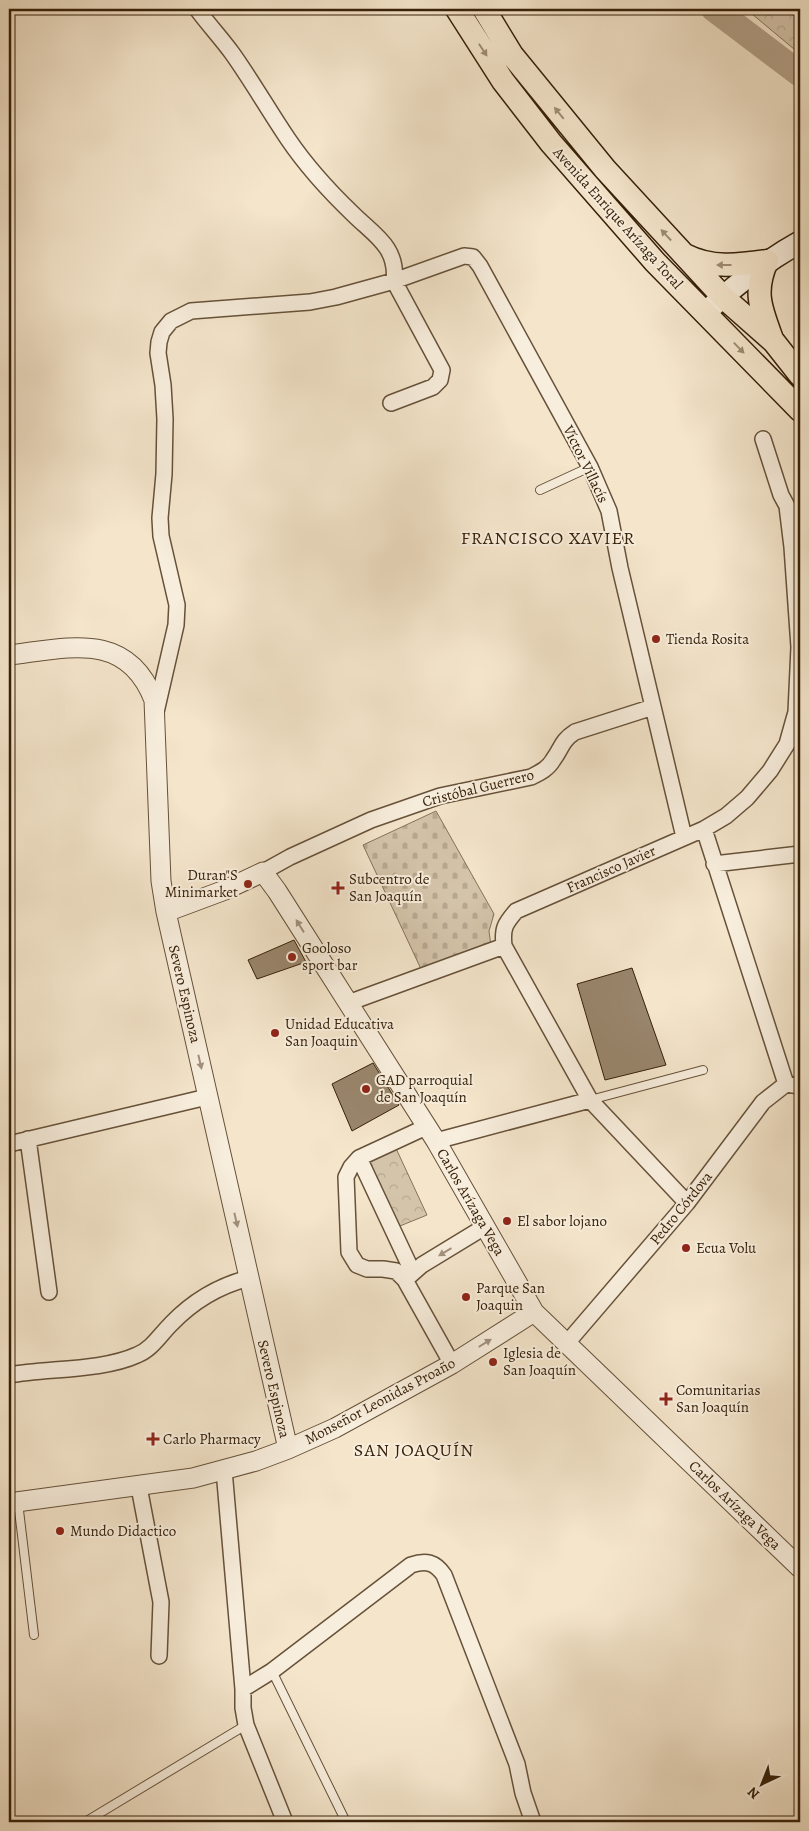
<svg xmlns="http://www.w3.org/2000/svg" width="809" height="1831" viewBox="0 0 809 1831" font-family="Alegreya,serif">
<defs>
<pattern id="cemetery-stones" width="16" height="16" patternUnits="userSpaceOnUse" patternTransform="scale(1.25)"><rect width="16" height="16" fill="#d4c4aa"/><path d="M2 7V4a2 2 0 0 1 4 0v3zM10 15v-3a2 2 0 0 1 4 0v3z" fill="#b7a891"/></pattern>
<pattern id="park-crowns" width="20" height="18" patternUnits="userSpaceOnUse" patternTransform="scale(1.25)"><rect width="20" height="18" fill="#d4c4aa"/><path d="M2 6a3 3 0 1 1 6 0M12 15a3 3 0 1 1 6 0" fill="none" stroke="#b7a891"/></pattern>
</defs>
<rect width="100%" height="100%" fill="#f4e5cb"/>
<filter id="stains"><feTurbulence type="fractalNoise" baseFrequency=".004" numOctaves="4"/><feColorMatrix values="0 0 0 0 .2 0 0 0 0 .09 0 0 0 0 .02 0 0 0 .5 -.17"/></filter>
<radialGradient id="worn" r=".72"><stop offset=".6" stop-color="#630" stop-opacity="0"/><stop offset="1" stop-color="#630" stop-opacity=".3"/></radialGradient>
<!-- cemetery -->
<path fill="url(#cemetery-stones)" stroke="#857259" d="M 436,811 L 494,914 L 489,931 L 491,946 L 421,969 L 363,845 Z"/>
<!-- park -->
<path fill="url(#park-crowns)" stroke="#857259" d="M 746,9 L 800,9 L 800,54 Z
M 393,1142 L 427,1215 L 395,1228 L 360,1160 Z"/>
<g fill="none" stroke-linecap="round" stroke-linejoin="round">
<!-- stream -->
<path stroke="#816e55" stroke-width="4.5" d="M 717,11 L 717,9"/>
<!-- river -->
<path stroke="#b3a289" stroke-width="26" d="M 714,9 L 800,74"/>
</g>
<!-- building -->
<path fill="#99866d" stroke="#362008" d="M 294,940 L 306,962 L 257,979 L 248,960 Z
M 632,968 L 666,1065 L 605,1080 L 577,984 Z
M 373,1063 L 399,1105 L 352,1131 L 332,1084 Z"/>
<g fill="none" stroke-linecap="round" stroke-linejoin="round">
<defs>
<path id="service" d="M 540,490 L 590,467
M 590,1100 L 703,1070
M 18,1502 L 34,1635
M 272,1671 L 346,1822
M 85,1822 L 246,1725"/>
<path id="minor" d="M 197,9 C 208,24 221,38 232,53 C 252,81 269,111 288,139 C 307,167 329,191 353,214 C 374,235 398,247 394,281 L 442,370 L 440,380 L 433,387 L 391,403
M 156,712 L 176,625 L 177,605 L 161,536 L 160,518 L 164,474 L 165,419 L 163,385 L 158,353 L 159,342 L 162,332 L 171,321 L 191,311 L 310,302 L 336,297 L 394,281 L 464,256 L 473,257 L 480,266 L 590,467 L 609,511 L 620,568 L 684,837
M 704,829 L 786,1084
M 714,864 L 800,854
M 263,872 L 290,857 L 371,820 L 440,796 L 531,777 C 539,773 548,769 553,760 C 562,748 561,741 575,732 L 653,707
M 348,1003 L 504,946
M 28,1139 L 49,1292
M 436,1141 L 590,1100
M 9,1144 L 207,1097
M 359,1158 L 351,1167 L 346,1177 L 349,1252 L 357,1265 L 367,1269 L 383,1269 L 396,1271 L 405,1280
M 687,1203 L 590,1100 L 504,946 C 502,928 505,924 516,911 L 704,829 L 726,816 L 747,798 L 770,771 L 787,744 L 796,712 L 799,647 L 792,547 L 787,506 L 781,495 L 763,439
M 413,1273 L 359,1158 L 426,1127
M 567,1343 L 687,1203 L 763,1102 L 786,1084 L 800,1086
M 452,1364 L 405,1280 L 422,1265 L 486,1226
M 9,1375 C 48,1368 102,1371 137,1355 C 152,1349 160,1335 171,1324 C 193,1301 218,1286 249,1278
M 224,1470 L 243,1689 L 243,1708 L 246,1725 L 285,1822
M 139,1487 L 161,1602 L 159,1656
M 243,1689 L 272,1671 L 411,1565 C 426,1560 435,1562 444,1575 L 517,1764 L 523,1793 L 533,1822"/>
<path id="tertiary" d="M 9,655 C 68,648 127,630 154,700 L 161,881 L 166,912 L 288,1449
M 166,912 L 225,890 L 263,872 L 277,891 L 436,1141 L 534,1312 L 800,1568
M 9,1503 L 193,1478 L 256,1461 L 288,1449 L 335,1428 L 452,1364 L 534,1312"/>
<path id="secondary" d="M 705,313 C 735,285 764,262 800,242"/>
<path id="primary" d="M 457,9 L 503,81 L 551,143 L 655,262 L 800,410
M 484,9 L 512,55 L 605,169 L 723,297 L 774,342 L 800,375
M 685,255 C 712,269 739,265 767,261
M 767,261 C 753,292 761,309 772,339"/>
</defs>
<!-- service casing -->
<use href="#service" stroke="#665139" stroke-width="10"/>
<!-- minor casing -->
<use href="#minor" stroke="#665139" stroke-width="18"/>
<!-- tertiary casing -->
<use href="#tertiary" stroke="#665139" stroke-width="21"/>
<!-- secondary casing -->
<use href="#secondary" stroke="#362008" stroke-width="24"/>
<!-- primary casing -->
<use href="#primary" stroke="#362008" stroke-width="25"/>
<!-- service -->
<use href="#service" stroke="#f8eedd" stroke-width="8"/>
<!-- minor -->
<use href="#minor" stroke="#f8eedd" stroke-width="15"/>
<!-- tertiary -->
<use href="#tertiary" stroke="#f8eedd" stroke-width="19"/>
<!-- secondary -->
<use href="#secondary" stroke="#f8eedd" stroke-width="21"/>
<!-- primary -->
<use href="#primary" stroke="#f4e5cb" stroke-width="22"/>
</g>
<!-- one-way arrows -->
<defs><path id="oneway-solid" d="M-6-.8H1V-3.2L6.5 0L1 3.2V.8H-6Z" transform="scale(1.25)"/></defs>
<g fill="#9e8c73">
<use href="#oneway-solid" transform="translate(483 50) rotate(57)"/>
<use href="#oneway-solid" transform="translate(559 113) rotate(-129)"/>
<use href="#oneway-solid" transform="translate(666 235) rotate(-133)"/>
<use href="#oneway-solid" transform="translate(724 265) rotate(-180)"/>
<use href="#oneway-solid" transform="translate(739 348) rotate(46)"/>
</g>
<g fill="#a1917d">
<use href="#oneway-solid" transform="translate(300 926) rotate(-122)"/>
<use href="#oneway-solid" transform="translate(200 1062) rotate(77)"/>
<use href="#oneway-solid" transform="translate(236 1220) rotate(77)"/>
<use href="#oneway-solid" transform="translate(445 1252) rotate(149)"/>
<use href="#oneway-solid" transform="translate(485 1343) rotate(-32)"/>
</g>
<!-- markers -->
<g fill="#8f2418" stroke="#f8eedd" stroke-width="2">
<circle cx="656" cy="639" r="5"/>
<circle cx="248" cy="884" r="5"/>
<path d="M335.5 880.5h5v5h5v5h-5v5h-5v-5h-5v-5h5z"/>
<circle cx="292" cy="957" r="5"/>
<circle cx="275" cy="1033" r="5"/>
<circle cx="366" cy="1089" r="5"/>
<circle cx="507" cy="1221" r="5"/>
<circle cx="686" cy="1248" r="5"/>
<circle cx="466" cy="1297" r="5"/>
<circle cx="493" cy="1362" r="5"/>
<path d="M663.5 1391.5h5v5h5v5h-5v5h-5v-5h-5v-5h5z"/>
<path d="M150.5 1431.5h5v5h5v5h-5v5h-5v-5h-5v-5h5z"/>
<circle cx="60" cy="1531" r="5"/>
</g>
<g text-anchor="middle" stroke-width="4" stroke-linejoin="round" paint-order="stroke">
<!-- street labels -->
<g font-size="15" fill="#362008" stroke="#f8eedd">
<text transform="translate(618 218) rotate(48)" y="5">Avenida Enrique Arízaga Toral</text>
<text transform="translate(586 464) rotate(64)" y="5">Víctor Villacís</text>
<text transform="translate(478 788) rotate(-14)" y="5">Cristóbal Guerrero</text>
<text transform="translate(611 869) rotate(-24)" y="5">Francisco Javier</text>
<text transform="translate(185 994) rotate(77)" y="5">Severo Espinoza</text>
<text transform="translate(471 1202) rotate(60)" y="5">Carlos Arízaga Vega</text>
<text transform="translate(681 1208) rotate(-51)" y="5">Pedro Córdova</text>
<text transform="translate(274 1389) rotate(77)" y="5">Severo Espinoza</text>
<text transform="translate(380 1401) rotate(-28)" y="5">Monseñor Leonidas Proaño</text>
<text transform="translate(735 1505) rotate(44)" y="5">Carlos Arízaga Vega</text>
</g>
<!-- poi labels -->
<g font-size="15" fill="#362008" stroke="#f8eedd" text-anchor="start">
<text x="666" y="644">Tienda Rosita</text>
<text x="238" y="880" text-anchor="end">Duran"S<tspan x="238" dy="17">Minimarket</tspan></text>
<text x="349" y="884">Subcentro de<tspan x="349" dy="17">San Joaquín</tspan></text>
<text x="302" y="953">Gooloso<tspan x="302" dy="17">sport bar</tspan></text>
<text x="285" y="1029">Unidad Educativa<tspan x="285" dy="17">San Joaquin</tspan></text>
<text x="376" y="1085">GAD parroquial<tspan x="376" dy="17">de San Joaquín</tspan></text>
<text x="517" y="1226">El sabor lojano</text>
<text x="696" y="1253">Ecua Volu</text>
<text x="476" y="1293">Parque San<tspan x="476" dy="17">Joaquin</tspan></text>
<text x="503" y="1358">Iglesia de<tspan x="503" dy="17">San Joaquín</tspan></text>
<text x="676" y="1395">Comunitarias<tspan x="676" dy="17">San Joaquín</tspan></text>
<text x="163" y="1444">Carlo Pharmacy</text>
<text x="70" y="1536">Mundo Didactico</text>
</g>
<!-- quarter labels -->
<g font-size="18" letter-spacing="1" fill="#362008" stroke="#f8eedd">
<text x="548" y="544">FRANCISCO XAVIER</text>
<text x="414" y="1456">SAN JOAQUÍN</text>
</g>
</g>
<!-- margin -->
<rect width="809" height="1831" fill="none" stroke="#f4e5cb" stroke-width="30"/>
<rect x="10" y="10" width="789" height="1811" fill="none" stroke="#362008" stroke-width="2.5"/>
<rect x="15" y="15" width="779" height="1801" fill="none" stroke="#362008"/>
<!-- north arrow -->
<g transform="translate(762 1784) rotate(223)" stroke="#f8eedd" stroke-width="4" paint-order="stroke">
<path d="M0-4L9 19L0 12L-9 19Z" fill="#362008"/>
<text y="-8" font-size="14" font-weight="bold" text-anchor="middle" fill="#362008">N</text>
</g>
<rect width="100%" height="100%" filter="url(#stains)"/>
<rect width="100%" height="100%" fill="url(#worn)"/>
</svg>
